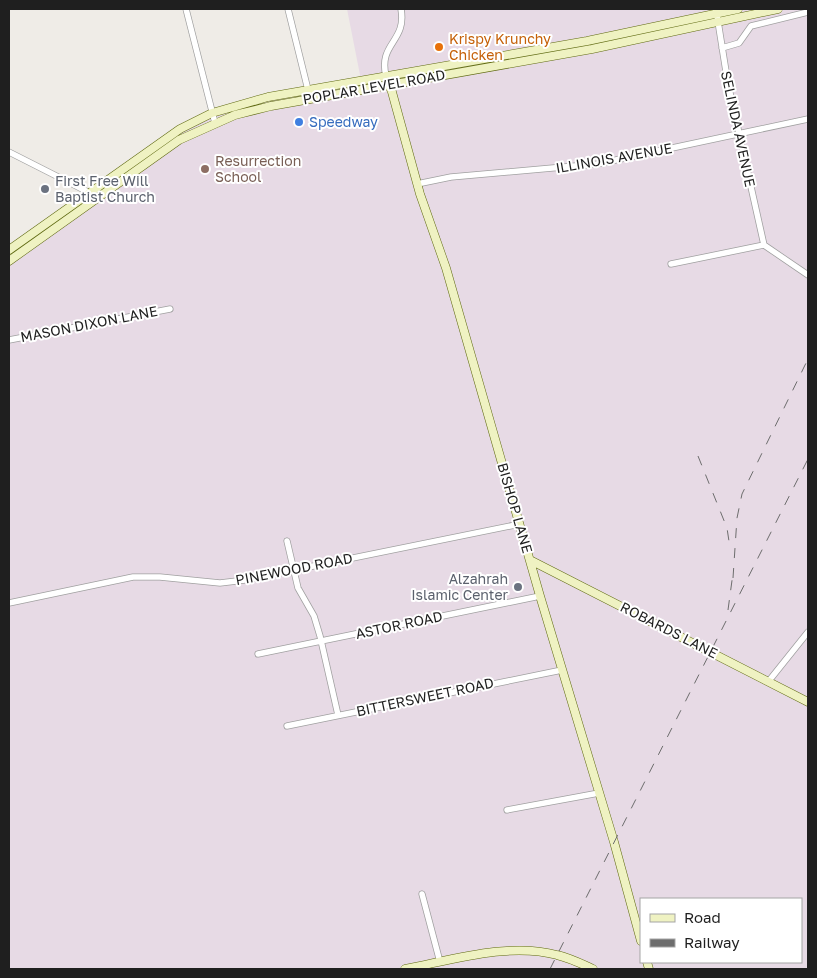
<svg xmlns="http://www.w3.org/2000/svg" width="817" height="978" viewBox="0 0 817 978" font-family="'Golos Text',sans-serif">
<rect width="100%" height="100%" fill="#efece7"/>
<!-- industrial -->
<path fill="#e7dae5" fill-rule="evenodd" d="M 347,9 L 808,9 L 808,969 L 9,969 L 9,250 L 180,129 L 255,100 L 361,80 ZM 641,899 L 801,899 L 801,962 L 641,962 Z"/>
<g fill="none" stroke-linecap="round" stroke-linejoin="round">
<defs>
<path id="street" d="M 186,9 L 215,123
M 288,9 L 310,98
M 716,9 L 728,84 L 764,245
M 722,48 L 739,43 L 751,26 L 808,12
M 386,76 C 378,43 407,42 401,9
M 9,152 L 88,192 L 94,199
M 417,184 L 451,177 L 597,164 L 808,119
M 671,264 L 764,245 L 808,275
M 9,340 L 170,309
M 287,541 L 298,588 L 314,616 L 320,636 L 338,715
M 9,603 L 133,577 L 160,577 L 220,583 L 245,580 L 520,524
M 258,654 L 540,596
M 768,682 L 808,632
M 287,726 L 562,670
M 507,810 L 599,793
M 422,894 L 440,962"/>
<path id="secondary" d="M 386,76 L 392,92 L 420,194 L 446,268 L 540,596 L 614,842 L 641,941
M 9,250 L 180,129 L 212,113 L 268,97 L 587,41 L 738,9
M 9,261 L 179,140 L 235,115 L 271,106 L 592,49 L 778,9
M 530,560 L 808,702
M 647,962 L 649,969
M 405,969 C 452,960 509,942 557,955 C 570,958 582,964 593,969"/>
</defs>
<!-- street casing -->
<use href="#street" stroke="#a0a0a0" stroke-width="7"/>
<!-- secondary casing -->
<use href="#secondary" stroke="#606a13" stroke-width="9"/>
<!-- street -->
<use href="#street" stroke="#fff" stroke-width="5.5"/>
<!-- secondary -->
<use href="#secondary" stroke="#eff2c2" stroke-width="8"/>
<!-- rail -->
<path stroke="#6d6d6d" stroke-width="1" stroke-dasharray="10 10" stroke-linecap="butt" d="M 698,456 L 727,528 L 730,548
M 733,578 L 737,518 L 742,494 L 808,359
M 728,610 L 733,573
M 550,969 L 808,459"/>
</g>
<!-- markers -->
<circle fill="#e8710a" stroke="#fff" stroke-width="2" cx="439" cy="47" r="5"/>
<circle fill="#3f7fe0" stroke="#fff" stroke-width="2" cx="299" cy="122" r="5"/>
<circle fill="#8d6e63" stroke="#fff" stroke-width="2" cx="205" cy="169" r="5"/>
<g fill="#6b7280" stroke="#fff" stroke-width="2">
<circle cx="45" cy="189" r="5"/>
<circle cx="518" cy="587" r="5"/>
</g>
<g text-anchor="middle" stroke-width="4" stroke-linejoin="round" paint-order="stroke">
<!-- food labels -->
<g font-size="14" fill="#c56008" stroke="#fff" text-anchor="start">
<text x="449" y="44">Krispy Krunchy<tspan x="449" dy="16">Chicken</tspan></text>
</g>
<!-- street labels -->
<g font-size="14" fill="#1f1f1f" stroke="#fff">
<text transform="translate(374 87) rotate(-10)" y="5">POPLAR LEVEL ROAD</text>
<text transform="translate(738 129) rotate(78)" y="5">SELINDA AVENUE</text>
<text transform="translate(614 158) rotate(-10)" y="5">ILLINOIS AVENUE</text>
<text transform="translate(89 324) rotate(-11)" y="5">MASON DIXON LANE</text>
<text transform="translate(515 508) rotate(74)" y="5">BISHOP LANE</text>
<text transform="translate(294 569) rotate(-11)" y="5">PINEWOOD ROAD</text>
<text transform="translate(399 625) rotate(-12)" y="5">ASTOR ROAD</text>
<text transform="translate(669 630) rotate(27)" y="5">ROBARDS LANE</text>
<text transform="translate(425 697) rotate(-12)" y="5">BITTERSWEET ROAD</text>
</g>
<!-- shop labels -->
<g font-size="14" fill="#366cbe" stroke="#fff" text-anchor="start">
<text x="309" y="127">Speedway</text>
</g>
<!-- education labels -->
<g font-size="14" fill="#785e54" stroke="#fff" text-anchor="start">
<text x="215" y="166">Resurrection<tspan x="215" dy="16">School</tspan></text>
</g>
<!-- worship labels -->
<g font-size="14" fill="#5b616d" stroke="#fff" text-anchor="start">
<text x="55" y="186">First Free Will<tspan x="55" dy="16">Baptist Church</tspan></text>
<text x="508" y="584" text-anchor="end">Alzahrah<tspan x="508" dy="16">Islamic Center</tspan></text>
</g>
</g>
<!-- border -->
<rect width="817" height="978" fill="none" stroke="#1f1f1f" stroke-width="20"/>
<!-- legend -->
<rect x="640" y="898" width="162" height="65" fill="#ffffff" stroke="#a5a5a5"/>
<rect x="650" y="914" width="25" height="8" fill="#eff2c2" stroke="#a5a5a5"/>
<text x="684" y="923" font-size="15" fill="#1f1f1f">Road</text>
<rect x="650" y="939" width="25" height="8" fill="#6d6d6d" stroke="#a5a5a5"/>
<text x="684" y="948" font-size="15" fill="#1f1f1f">Railway</text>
</svg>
